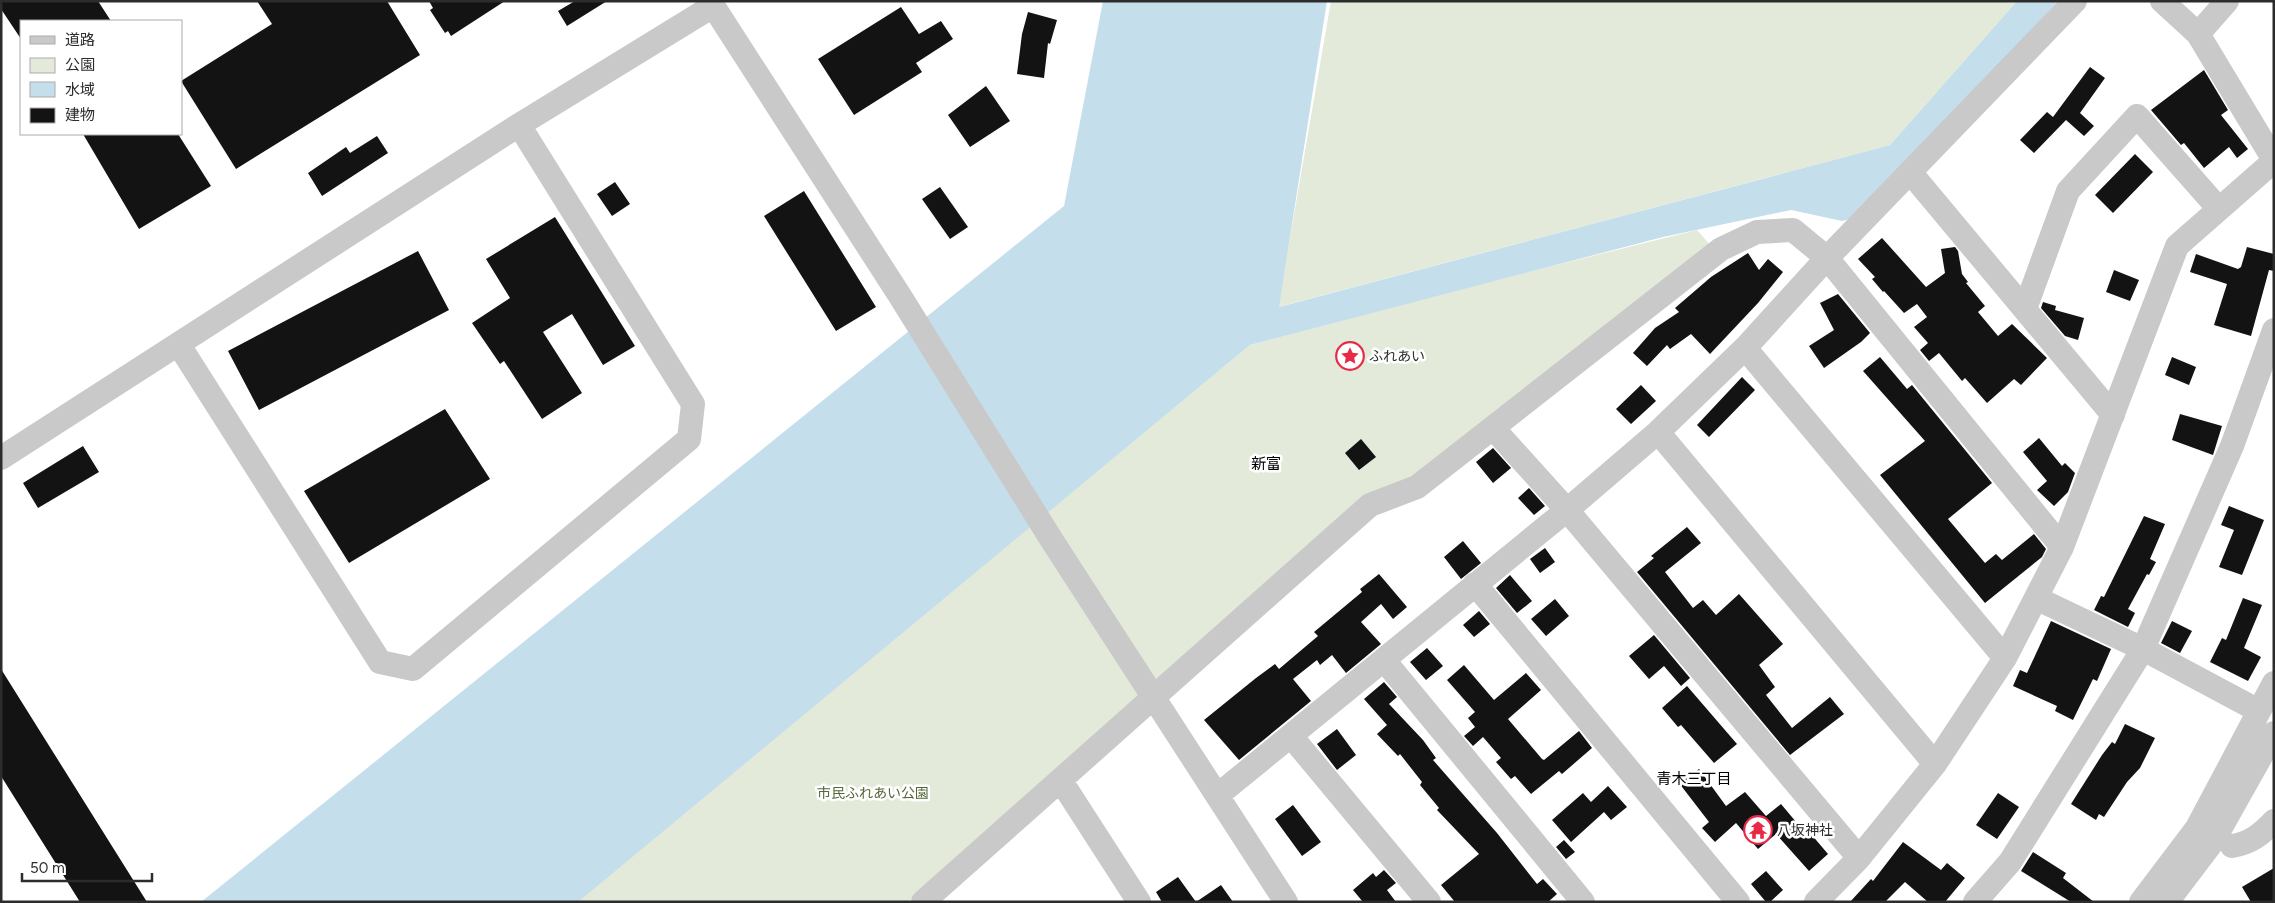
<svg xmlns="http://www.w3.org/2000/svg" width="2275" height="903" viewBox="0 0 2275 903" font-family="Figtree,'Noto Sans JP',sans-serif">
<rect width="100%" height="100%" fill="#fff"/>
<!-- green -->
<path fill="#e3ead9" d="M 1331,1 L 2017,1 L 1890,145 L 1278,307 Z
M 1697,230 L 1712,247 L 1414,483 L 1368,502 L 908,902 L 576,902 L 1250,345 L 1468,287 Z"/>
<!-- water -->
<path fill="#c4dfeb" d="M 1103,1 L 1327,1 L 1279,307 L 1890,145 L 2017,1 L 2058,1 L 1859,217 L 1842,221 L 1791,210 L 1663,237 L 1250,345 L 578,902 L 201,902 L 1064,206 Z"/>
<!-- building -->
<path fill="#131313" d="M 1,1 L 98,1 L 111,21 L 21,21 L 21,39 L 1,9 Z
M 257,1 L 387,1 L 420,55 L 236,169 L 181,81 L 272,24 Z
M 429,1 L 505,1 L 451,36 L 448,31 L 445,33 L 430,10 L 433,8 Z
M 575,1 L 607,1 L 567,26 L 558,11 Z
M 901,7 L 919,34 L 941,21 L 953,39 L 916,63 L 922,72 L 854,115 L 818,59 Z
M 1028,12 L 1057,20 L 1050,44 L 1048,43 L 1044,78 L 1017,74 L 1022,34 Z
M 2090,67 L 2105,78 L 2080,113 L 2094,126 L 2084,136 L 2066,120 L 2034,153 L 2020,140 L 2047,112 L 2053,117 Z
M 2204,70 L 2228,110 L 2221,115 L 2248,149 L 2237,158 L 2229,147 L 2204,168 L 2184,143 L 2181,145 L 2151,110 Z
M 986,86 L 1010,121 L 970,147 L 948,115 Z
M 83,134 L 178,134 L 211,186 L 139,229 Z
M 377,136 L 388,153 L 322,196 L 308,173 L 346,147 L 350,153 Z
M 2135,154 L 2153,172 L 2113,213 L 2095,195 Z
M 615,182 L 630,204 L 612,216 L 597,194 Z
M 940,187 L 968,227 L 950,239 L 922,199 Z
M 804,191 L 876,307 L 836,331 L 764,216 Z
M 555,217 L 635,346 L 603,365 L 572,314 L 543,332 L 582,393 L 542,419 L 504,361 L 500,364 L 472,323 L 510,298 L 486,259 Z
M 1882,238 L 1926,287 L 1945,273 L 1941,249 L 1955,247 L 1958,251 L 1962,274 L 1968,282 L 1966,283 L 1985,306 L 1978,312 L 1998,336 L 2012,324 L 2047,358 L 2021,385 L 2014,379 L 1987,403 L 1965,378 L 1962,381 L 1939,353 L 1929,361 L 1920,350 L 1928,343 L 1914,327 L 1927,317 L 1917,304 L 1904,313 L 1884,291 L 1883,292 L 1872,279 L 1875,277 L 1858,259 Z
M 2247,247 L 2274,254 L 2274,271 L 2269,270 L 2251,336 L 2214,325 L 2227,284 L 2190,272 L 2196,254 L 2238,269 L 2241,267 Z
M 418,251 L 449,310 L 259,410 L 228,351 Z
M 1748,253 L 1759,270 L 1768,259 L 1783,272 L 1758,303 L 1710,354 L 1691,334 L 1670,349 L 1667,345 L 1647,366 L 1633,353 L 1655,328 L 1679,312 L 1675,308 L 1711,277 Z
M 2114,270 L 2139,280 L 2130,301 L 2106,292 Z
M 1838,294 L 1870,333 L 1861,342 L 1824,368 L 1809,346 L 1834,330 L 1820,303 Z
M 2043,302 L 2056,306 L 2055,310 L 2084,318 L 2078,340 L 2065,336 L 2041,308 Z
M 1880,357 L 1907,389 L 1912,385 L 1992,483 L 1948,519 L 1985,563 L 1996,554 L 2002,560 L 2034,534 L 2046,549 L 2042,557 L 1985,603 L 1880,475 L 1925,441 L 1863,371 Z
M 2172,357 L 2196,367 L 2189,385 L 2165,375 Z
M 1742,377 L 1755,390 L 1709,437 L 1697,425 Z
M 1641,385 L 1656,401 L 1631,424 L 1616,409 Z
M 445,409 L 490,479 L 349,563 L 304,491 Z
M 2180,414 L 2222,426 L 2213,455 L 2172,440 Z
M 2039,438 L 2062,466 L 2065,463 L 2075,473 L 2068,492 L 2054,506 L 2037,490 L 2047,481 L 2023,452 Z
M 1361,439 L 1376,457 L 1359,470 L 1345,453 Z
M 83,446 L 99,472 L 38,508 L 23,483 Z
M 1493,448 L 1511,468 L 1493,483 L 1476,462 Z
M 1529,488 L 1545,506 L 1534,515 L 1518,498 Z
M 2229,506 L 2264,520 L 2242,575 L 2219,567 L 2234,530 L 2221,525 Z
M 2144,516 L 2165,524 L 2150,559 L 2156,562 L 2149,575 L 2147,574 L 2128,609 L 2135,613 L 2128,627 L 2094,610 L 2101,596 L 2104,597 Z
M 1687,527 L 1701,543 L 1665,572 L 1693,608 L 1703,600 L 1716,615 L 1739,594 L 1783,644 L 1759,665 L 1775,687 L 1766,695 L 1792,728 L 1830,697 L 1844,714 L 1790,755 L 1637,572 L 1654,558 L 1651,556 Z
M 1463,541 L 1481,563 L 1461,579 L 1444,557 Z
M 1545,548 L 1555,562 L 1540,573 L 1530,559 Z
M 1379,574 L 1407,607 L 1393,619 L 1381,604 L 1361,622 L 1381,644 L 1346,673 L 1332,655 L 1320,665 L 1317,660 L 1293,679 L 1311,701 L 1239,760 L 1204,720 L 1256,678 L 1275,664 L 1279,669 L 1318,636 L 1314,632 L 1362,592 L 1360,589 Z
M 1510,575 L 1532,601 L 1517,613 L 1496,588 Z
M 2243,598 L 2262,605 L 2244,648 L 2261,657 L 2248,681 L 2210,662 L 2222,638 L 2226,640 Z
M 1555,599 L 1569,616 L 1546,636 L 1531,619 Z
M 1479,611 L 1490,624 L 1474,637 L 1463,625 Z
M 2051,621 L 2111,649 L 2097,681 L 2093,679 L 2073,720 L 2055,711 L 2057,706 L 2013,686 L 2020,670 L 2027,673 Z
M 2172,621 L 2192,631 L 2180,653 L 2161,643 Z
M 1654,635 L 1690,678 L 1681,686 L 1664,666 L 1649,679 L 1629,656 Z
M 1427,648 L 1443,666 L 1426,680 L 1410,662 Z
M 1464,665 L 1494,700 L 1526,673 L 1541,690 L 1508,719 L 1542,759 L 1544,760 L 1579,731 L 1592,748 L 1562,774 L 1559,771 L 1531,794 L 1515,776 L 1511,779 L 1496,762 L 1501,758 L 1483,737 L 1473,746 L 1464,736 L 1475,727 L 1468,718 L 1475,712 L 1447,680 Z
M 1,669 L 147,902 L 80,902 L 1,776 Z
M 1384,682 L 1397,697 L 1389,704 L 1423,740 L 1436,758 L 1433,760 L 1497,833 L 1537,884 L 1543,879 L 1557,894 L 1548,902 L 1455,902 L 1441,885 L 1479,854 L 1437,810 L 1439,808 L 1420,785 L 1422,782 L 1400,754 L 1398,756 L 1377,734 L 1387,725 L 1364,699 Z
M 1687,686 L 1737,744 L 1714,763 L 1681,725 L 1678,727 L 1662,708 Z
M 2125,724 L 2155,738 L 2140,768 L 2127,782 L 2104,817 L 2099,814 L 2096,820 L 2071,804 L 2102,755 L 2112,742 L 2115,744 Z
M 1337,729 L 1356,755 L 1337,770 L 1317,744 Z
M 1699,769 L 1726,806 L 1745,792 L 1766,816 L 1781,804 L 1802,829 L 1805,827 L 1828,854 L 1809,871 L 1776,834 L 1758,849 L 1736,823 L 1715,842 L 1702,828 L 1709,822 L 1679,783 Z
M 1608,786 L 1627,807 L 1611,820 L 1604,812 L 1571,842 L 1552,820 L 1583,793 L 1591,802 Z
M 1998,793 L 2019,807 L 1997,839 L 1976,825 Z
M 1293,805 L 1321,842 L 1302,856 L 1275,819 Z
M 1564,840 L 1575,852 L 1566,859 L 1556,847 Z
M 1903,842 L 1941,870 L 1947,863 L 1965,878 L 1945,902 L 1928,902 L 1905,882 L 1885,902 L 1850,902 L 1871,879 L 1873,881 Z
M 2033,852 L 2066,873 L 2063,878 L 2094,902 L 2071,902 L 2021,871 Z
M 2274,868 L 2274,902 L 2251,902 L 2242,887 Z
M 1384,870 L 1396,883 L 1387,890 L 1396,902 L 1363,902 L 1353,890 L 1373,873 L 1376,877 Z
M 1766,871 L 1783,890 L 1770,902 L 1766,902 L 1751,884 Z
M 1178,877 L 1196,902 L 1162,902 L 1156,892 Z
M 1221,885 L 1233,902 L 1196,902 Z"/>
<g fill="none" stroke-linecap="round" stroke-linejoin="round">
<!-- minor -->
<path stroke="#c9c9c9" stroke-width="24" d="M 710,1 L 900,296 L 1051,539 L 1286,902
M 2162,1 L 2198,34 L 2274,160
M 2198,34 L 2227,1
M 1910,172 L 2113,415
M 2025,309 L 2068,191 L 2137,116 L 2219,209
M 179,345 L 380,662 L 413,669 L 689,439 L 693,404 L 519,125
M 1745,348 L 2005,658
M 1493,428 L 1567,510 L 1859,858 L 1935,764 L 2005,658 L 2062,547 L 2177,246 L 2274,161
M 1658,432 L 1935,764
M 1,458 L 519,125 L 713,6
M 1475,584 L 1738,902
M 2036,598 L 2143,649 L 2259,711
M 1384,660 L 1583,902
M 1291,736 L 1429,902
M 1061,781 L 1139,902
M 1218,795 L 1567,510 L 1658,432 L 1745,348 L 1827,258 L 2075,1
M 2232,846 C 2250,843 2261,835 2274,821
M 923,902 L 1370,505 L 1417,487 L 1721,249 L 1757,232 L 1793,230 L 1827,258 L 2062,547
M 1816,902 L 1859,858
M 1975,902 L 2010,862 L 2143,649 L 2232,446 L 2274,330
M 2141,902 L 2197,828 L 2274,683
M 2167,902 L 2214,840 L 2274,733"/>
</g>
<!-- icons -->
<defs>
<symbol id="sight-ring" viewBox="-11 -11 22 22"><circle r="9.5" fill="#fff" stroke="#e72a47" stroke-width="1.5"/><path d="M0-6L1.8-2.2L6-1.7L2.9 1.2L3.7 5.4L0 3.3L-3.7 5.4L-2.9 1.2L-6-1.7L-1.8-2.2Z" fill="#e72a47"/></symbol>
<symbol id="temple-ring" viewBox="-11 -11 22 22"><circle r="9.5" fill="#fff" stroke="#e72a47" stroke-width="1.5"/><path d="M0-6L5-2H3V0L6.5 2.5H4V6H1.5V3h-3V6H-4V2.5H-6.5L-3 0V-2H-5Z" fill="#e72a47"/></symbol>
</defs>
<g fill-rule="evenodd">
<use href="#sight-ring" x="1334" y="340" width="32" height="32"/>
<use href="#temple-ring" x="1742" y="814" width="32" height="32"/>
</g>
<g text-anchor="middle" stroke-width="5" stroke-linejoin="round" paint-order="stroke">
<!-- poi labels -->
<g font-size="14" fill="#2c2c2c" stroke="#fff" text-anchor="start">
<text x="1369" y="361">ふれあい</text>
<text x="1777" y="835">八坂神社</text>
</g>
<!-- park labels -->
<g font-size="14" fill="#536839" stroke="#fff">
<text x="873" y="798">市民ふれあい公園</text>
</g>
<!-- neighbourhood labels -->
<g font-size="15" fill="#000" stroke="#fff">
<text x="1266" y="469">新富</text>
<text x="1694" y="784">青木三丁目</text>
</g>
</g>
<!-- border -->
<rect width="2275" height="903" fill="none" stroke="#2c2c2c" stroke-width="5"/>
<!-- legend -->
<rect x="20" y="20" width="162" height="115" fill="#ffffff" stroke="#ababab"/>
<rect x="30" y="36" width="25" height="8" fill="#c9c9c9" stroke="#ababab"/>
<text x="65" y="45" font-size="15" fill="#2c2c2c">道路</text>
<rect x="30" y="58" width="25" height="15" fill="#e3ead9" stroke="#ababab"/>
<text x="65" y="70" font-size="15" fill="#2c2c2c">公園</text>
<rect x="30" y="82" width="25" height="15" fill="#c4dfeb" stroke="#ababab"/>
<text x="65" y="95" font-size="15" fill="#2c2c2c">水域</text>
<rect x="30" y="108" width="25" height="15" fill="#131313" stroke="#ababab"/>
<text x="65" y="120" font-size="15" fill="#2c2c2c">建物</text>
<!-- scale -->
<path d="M22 873v8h130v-8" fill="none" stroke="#2c2c2c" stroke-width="2.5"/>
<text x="30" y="873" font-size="15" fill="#2c2c2c" stroke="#ffffff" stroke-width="4" paint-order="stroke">50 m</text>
</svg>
